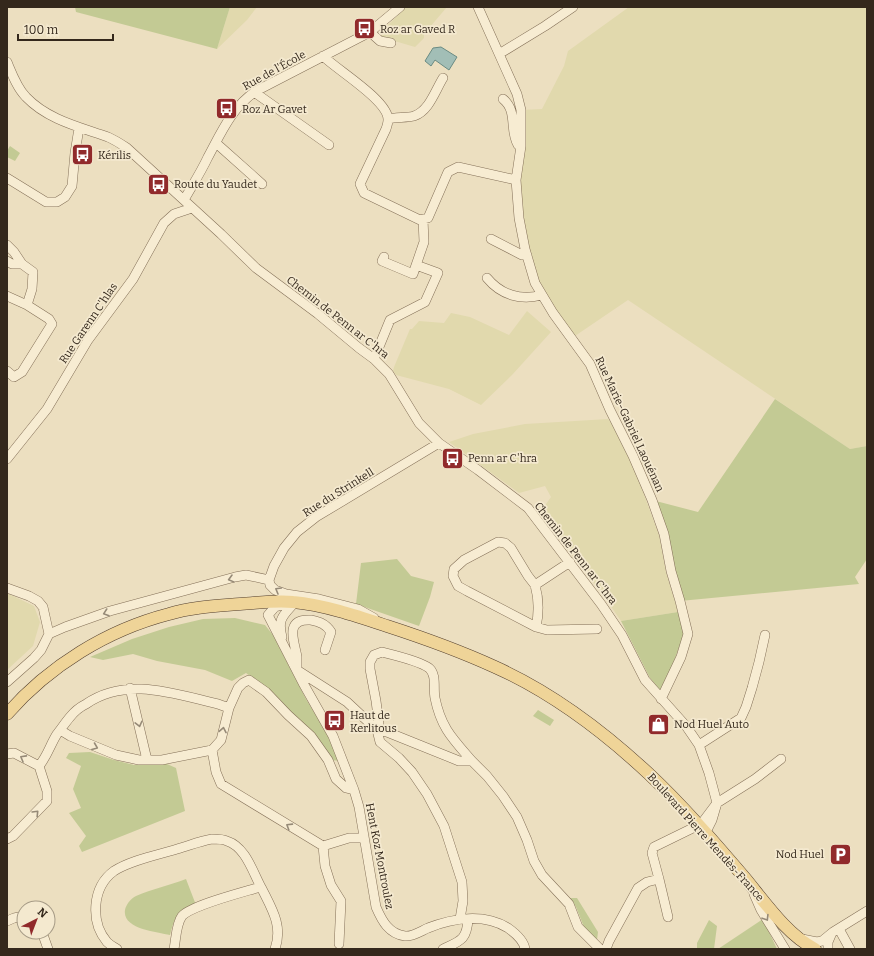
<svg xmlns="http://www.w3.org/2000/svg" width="874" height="956" viewBox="0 0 874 956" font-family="Bitter,serif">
<rect width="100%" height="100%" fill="#ecdfc0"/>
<!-- farmland -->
<path fill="#e1d9ad" d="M 230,7 L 257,7 L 247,20 L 217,49 Z
M 406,7 L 447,7 L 424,34 L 424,38 L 415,47 L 381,37 L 383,30 Z
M 629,7 L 867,7 L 867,446 L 850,449 L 628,300 L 572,338 L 535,283 L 519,218 L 521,110 L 542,109 L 564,66 L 568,51 Z
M 527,311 L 551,332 L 512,375 L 481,405 L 449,389 L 396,375 L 393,371 L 394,367 L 410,329 L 412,329 L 419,321 L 444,323 L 451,313 L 470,317 L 509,335 Z
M 608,419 L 613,424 L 635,470 L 659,535 L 666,572 L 678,612 L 621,621 L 599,589 L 539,514 L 551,497 L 545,486 L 519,493 L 449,442 L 473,434 L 525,424 Z
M 7,593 L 34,606 L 40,622 L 33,646 L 7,670 Z"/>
<!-- green -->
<path fill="#c3ca94" d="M 75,7 L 230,7 L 217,49 L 76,12 Z
M 10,146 L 20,153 L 15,161 L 7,157 L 7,151 Z
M 775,399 L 850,449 L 867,446 L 867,559 L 855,577 L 859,584 L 680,601 L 652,500 L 698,512 Z
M 397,559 L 411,576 L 434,582 L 430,597 L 419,626 L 356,604 L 361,563 Z
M 678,612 L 684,634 L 671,669 L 660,690 L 650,678 L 621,621 Z
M 235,618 L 265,625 L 273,635 L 306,699 L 325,730 L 339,761 L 332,760 L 270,691 L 246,673 L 232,681 L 205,670 L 157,661 L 133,654 L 103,660 L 90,657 L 132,639 L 169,627 L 203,619 Z
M 538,710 L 554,720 L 550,726 L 533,716 Z
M 90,752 L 114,760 L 134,765 L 167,764 L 176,768 L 185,811 L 82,852 L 79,846 L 86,836 L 69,813 L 81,808 L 73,789 L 81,766 L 66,758 L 69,753 Z
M 186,879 L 196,905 C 176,916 176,913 170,935 C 157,932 122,929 125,910 C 126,905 130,899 136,896 C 152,889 170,885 186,879 Z
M 569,898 L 577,898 L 598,932 L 597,940 L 584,927 L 576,907 Z
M 763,919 L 777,949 L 718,949 Z
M 709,920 L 717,926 L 714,949 L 697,949 L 697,943 Z"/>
<!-- water -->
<path fill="#a2beb6" stroke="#6a8b83" d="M 441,47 L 457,57 L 449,70 L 435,60 L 431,66 L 425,61 L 433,48 Z"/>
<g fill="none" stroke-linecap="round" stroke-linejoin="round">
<defs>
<path id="minor" d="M 478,7 L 517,94 L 521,110 L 521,146 L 516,180 L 519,218 L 525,249 L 535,283 L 553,313 L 590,364 L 610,410 L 633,456 L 652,500 L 664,534 L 671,571 L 680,601 L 688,634 L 681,657 L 661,699
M 370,32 L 380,41 L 391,43
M 499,54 L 545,26 L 573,7
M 323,56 C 337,70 389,101 388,120 C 388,122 387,126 386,129 L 360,184 L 364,193 L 420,220 L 428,218 L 448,172 L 458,167 L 516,180
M 7,62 C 12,74 17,88 26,97 C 48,120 80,127 108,137 C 115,140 121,144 127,148 L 221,234 L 256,268 L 318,314 L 359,348 L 374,359 L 389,374 L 419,423 L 439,443 L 478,470 L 528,508 L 601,604 L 622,635 L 645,680 L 686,726 L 699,745 L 709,773 L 717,803 L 712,820 L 708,828 L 704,832
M 254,92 L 329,145
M 503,99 C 518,111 509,130 518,145 L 521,146
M 388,119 C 396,117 407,118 414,116 C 429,111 435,91 443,78
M 216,143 L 262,184
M 7,178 L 46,202 L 57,202 L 65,197 L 72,186 L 75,153 L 79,128
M 184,200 C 192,186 201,172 208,157 C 221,133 232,107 256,91 L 370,32 L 400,7
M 491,239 L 522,255 L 527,255
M 7,245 L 14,252 L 22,264 L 33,272 L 32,289 L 27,305 L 7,296
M 384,257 L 382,261 L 413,274 L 424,242 L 423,219
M 7,261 L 12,264 L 22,264
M 487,278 C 501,295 521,301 542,295
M 374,359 L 390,320 L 425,302 L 438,273 L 416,265
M 7,371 L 14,377 L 22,372 L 52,324 L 49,319 L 27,305
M 7,459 L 47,409 L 88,340 L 133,279 L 164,223 L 174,214 L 192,208
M 269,580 L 274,566 L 284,548 L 297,532 L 316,517 L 439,443
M 269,580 L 270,585 L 275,590 L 286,594 L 319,599 L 358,609 L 374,618
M 535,585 C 539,599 539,613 536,627 L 467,591 L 458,586 L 453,576 L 454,569 L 464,560 L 498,542 L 505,543 L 511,548 L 528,576 L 535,585 L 570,562
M 7,588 L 29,596 L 38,601 L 43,607 L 49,634 L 41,650 L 34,658 L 7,682
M 286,604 L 275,607 L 268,615 L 303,683 L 333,736 L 354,790 L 359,807 L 376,907 C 382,921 389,934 405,936 C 412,937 421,931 428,928 C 453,918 484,913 508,928 C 515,933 524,941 525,949
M 536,627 L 547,630 L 597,629
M 49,634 L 65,627 L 110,611 L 235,577 L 246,575 L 269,580
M 282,637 C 277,618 284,615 295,602
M 325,650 L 331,632 C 326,624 320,622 311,620 C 283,618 295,643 297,657 C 297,661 297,666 297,670 L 347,702 L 377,730 L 387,732 L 459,761 L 472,761 L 487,776 L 503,796 L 517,817 L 527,840 L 534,861 L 542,875 L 569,904 L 578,927 L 600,949
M 130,688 L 147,760
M 60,730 L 70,736 L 116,755 L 139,760 L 162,760 L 212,750 L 221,740 L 229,708 L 238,688 L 243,683 L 249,680 L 266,692 L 288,715 L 311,736 L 328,760 L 336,779 L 346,788 L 354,790
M 699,745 L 741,718 L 746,707 L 752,688 L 759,662 L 765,635
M 212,750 L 216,772 L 221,784 L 323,846 L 349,838 L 364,838
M 7,754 L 14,753 L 39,766 L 47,791 L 47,801 L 13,836 L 7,839
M 39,766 C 48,755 50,745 57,734 C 61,729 65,723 70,717 C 74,712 80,707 86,704 C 127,676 174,694 218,704 L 229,708
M 323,846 L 325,866 L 331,885 L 341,901 L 339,944
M 659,879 L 652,853 L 654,847 L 699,825 L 702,823 L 717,803 L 755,779 L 781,759
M 754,894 L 761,910 L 785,949
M 460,919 L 463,901 L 462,882 L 444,826 L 427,794 L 412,772 L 399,758 L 380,742 L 377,730 L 379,724 L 376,701 L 370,669 L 370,662 L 374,655 L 382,652 C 394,655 420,661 429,668 C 437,675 433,688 435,698 C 441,728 453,739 472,761
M 7,921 L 14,918 L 24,916
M 839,929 L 850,949
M 42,932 L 48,949
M 802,939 L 817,942 L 822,941 L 833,932 L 867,911
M 117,949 C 114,947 110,945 107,942 C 90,922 92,887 114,871 C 131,860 158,855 177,849 C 188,846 200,841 212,839 C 216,839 223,839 227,841 C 246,847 253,873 262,889 C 272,909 283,926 275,949
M 174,949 C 176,939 176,924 182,916 C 192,905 244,892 260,887
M 443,949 C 460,941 467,940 468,919
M 606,949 L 609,941 L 638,888 L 647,882 L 659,879 L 668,917
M 828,949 L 828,942 L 831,935"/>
<path id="major" d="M 7,714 C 49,666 107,630 169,614 C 192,607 216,606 240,604 C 258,603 276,600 293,602 C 325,605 357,616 387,626 C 424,638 460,651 495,667 C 553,693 603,731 649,774 C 683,806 714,842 744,877 C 764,901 787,935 815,949"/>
</defs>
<!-- minor casing -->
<use href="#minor" stroke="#847058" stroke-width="10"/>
<!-- major casing -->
<use href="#major" stroke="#523e2d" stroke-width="13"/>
<!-- minor -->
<use href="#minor" stroke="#f7ecd2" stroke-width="9"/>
<!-- major -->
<use href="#major" stroke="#efd498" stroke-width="12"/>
</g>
<!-- one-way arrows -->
<defs><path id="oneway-chevron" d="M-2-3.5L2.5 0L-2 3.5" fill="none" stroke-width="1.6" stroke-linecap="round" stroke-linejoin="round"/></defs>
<g stroke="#968a77">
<use href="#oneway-chevron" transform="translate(231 579) rotate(165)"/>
<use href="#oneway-chevron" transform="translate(278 590) rotate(-150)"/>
<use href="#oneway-chevron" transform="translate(106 613) rotate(161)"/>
<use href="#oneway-chevron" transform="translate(139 724) rotate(76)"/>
<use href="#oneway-chevron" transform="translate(223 730) rotate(-79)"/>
<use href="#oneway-chevron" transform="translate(95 747) rotate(22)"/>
<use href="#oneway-chevron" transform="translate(23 758) rotate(-151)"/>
<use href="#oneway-chevron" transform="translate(36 813) rotate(-46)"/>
<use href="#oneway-chevron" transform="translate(289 826) rotate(-148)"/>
<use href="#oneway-chevron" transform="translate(766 918) rotate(58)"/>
</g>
<!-- icons -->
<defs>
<symbol id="bus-square" viewBox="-11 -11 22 22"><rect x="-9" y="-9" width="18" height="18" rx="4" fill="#912a2b" stroke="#f4e9cf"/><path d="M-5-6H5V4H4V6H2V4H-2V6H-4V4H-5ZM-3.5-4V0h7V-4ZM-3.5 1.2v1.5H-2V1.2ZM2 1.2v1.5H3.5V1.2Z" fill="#fff"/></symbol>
<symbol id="shop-square" viewBox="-11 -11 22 22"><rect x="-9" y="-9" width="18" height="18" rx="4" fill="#912a2b" stroke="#f4e9cf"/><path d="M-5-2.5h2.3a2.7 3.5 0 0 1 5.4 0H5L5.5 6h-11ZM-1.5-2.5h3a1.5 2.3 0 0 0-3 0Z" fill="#fff"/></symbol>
<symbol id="parking-square" viewBox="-11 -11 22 22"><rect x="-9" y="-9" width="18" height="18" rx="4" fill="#912a2b" stroke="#f4e9cf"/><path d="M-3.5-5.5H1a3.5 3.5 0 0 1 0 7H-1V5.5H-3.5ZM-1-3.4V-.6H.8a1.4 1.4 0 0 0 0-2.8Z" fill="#fff"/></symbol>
</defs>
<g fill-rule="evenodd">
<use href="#bus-square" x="352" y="16" width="25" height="25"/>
<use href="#bus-square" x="214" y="96" width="25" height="25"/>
<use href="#bus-square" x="70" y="142" width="25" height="25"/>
<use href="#bus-square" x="146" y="172" width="25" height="25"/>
<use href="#bus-square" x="440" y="446" width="25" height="25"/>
<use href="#bus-square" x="322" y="708" width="25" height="25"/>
<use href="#shop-square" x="646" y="712" width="25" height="25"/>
<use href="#parking-square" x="828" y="842" width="25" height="25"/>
</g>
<g text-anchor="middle" stroke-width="3.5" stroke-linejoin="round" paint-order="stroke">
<!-- poi labels -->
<g font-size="11" fill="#34281c" stroke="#f4e9cf" text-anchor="start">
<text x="380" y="33">Roz ar Gaved R</text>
<text x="242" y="113">Roz Ar Gavet</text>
<text x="98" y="159">Kérilis</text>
<text x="174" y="188">Route du Yaudet</text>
<text x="468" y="462">Penn ar C'hra</text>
<text x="350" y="719">Haut de<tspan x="350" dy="13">Kerlitous</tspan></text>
<text x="674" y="728">Nod Huel Auto</text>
<text x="824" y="858" text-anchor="end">Nod Huel</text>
</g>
<!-- street labels -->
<g font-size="11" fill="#34281c" stroke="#f4e9cf">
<text transform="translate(274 70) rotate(-29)" y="4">Rue de l'École</text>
<text transform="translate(338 317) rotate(38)" y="4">Chemin de Penn ar C'hra</text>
<text transform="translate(88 323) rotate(-56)" y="4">Rue Garenn C'hlas</text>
<text transform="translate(630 424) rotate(65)" y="4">Rue Marie-Gabriel Laouénan</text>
<text transform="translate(338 492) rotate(-32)" y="4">Rue du Strinkell</text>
<text transform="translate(576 553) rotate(52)" y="4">Chemin de Penn ar C'hra</text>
<text transform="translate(706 837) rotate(48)" y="4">Boulevard Pierre Mendès-France</text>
<text transform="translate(380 856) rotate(79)" y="4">Hent Koz Montroulez</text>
</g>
</g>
<!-- border -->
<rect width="874" height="956" fill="none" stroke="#34281c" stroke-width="16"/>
<!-- north arrow -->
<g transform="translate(36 920) rotate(42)"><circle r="19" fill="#f4e9cf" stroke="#a79c87"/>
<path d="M0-3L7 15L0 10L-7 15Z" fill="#912a2b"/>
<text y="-6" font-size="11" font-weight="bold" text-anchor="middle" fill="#34281c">N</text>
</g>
<!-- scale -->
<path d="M18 34v6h95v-6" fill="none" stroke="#34281c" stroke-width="2"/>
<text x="24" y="34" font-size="12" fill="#34281c" stroke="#f4e9cf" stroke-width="3" paint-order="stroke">100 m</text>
</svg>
